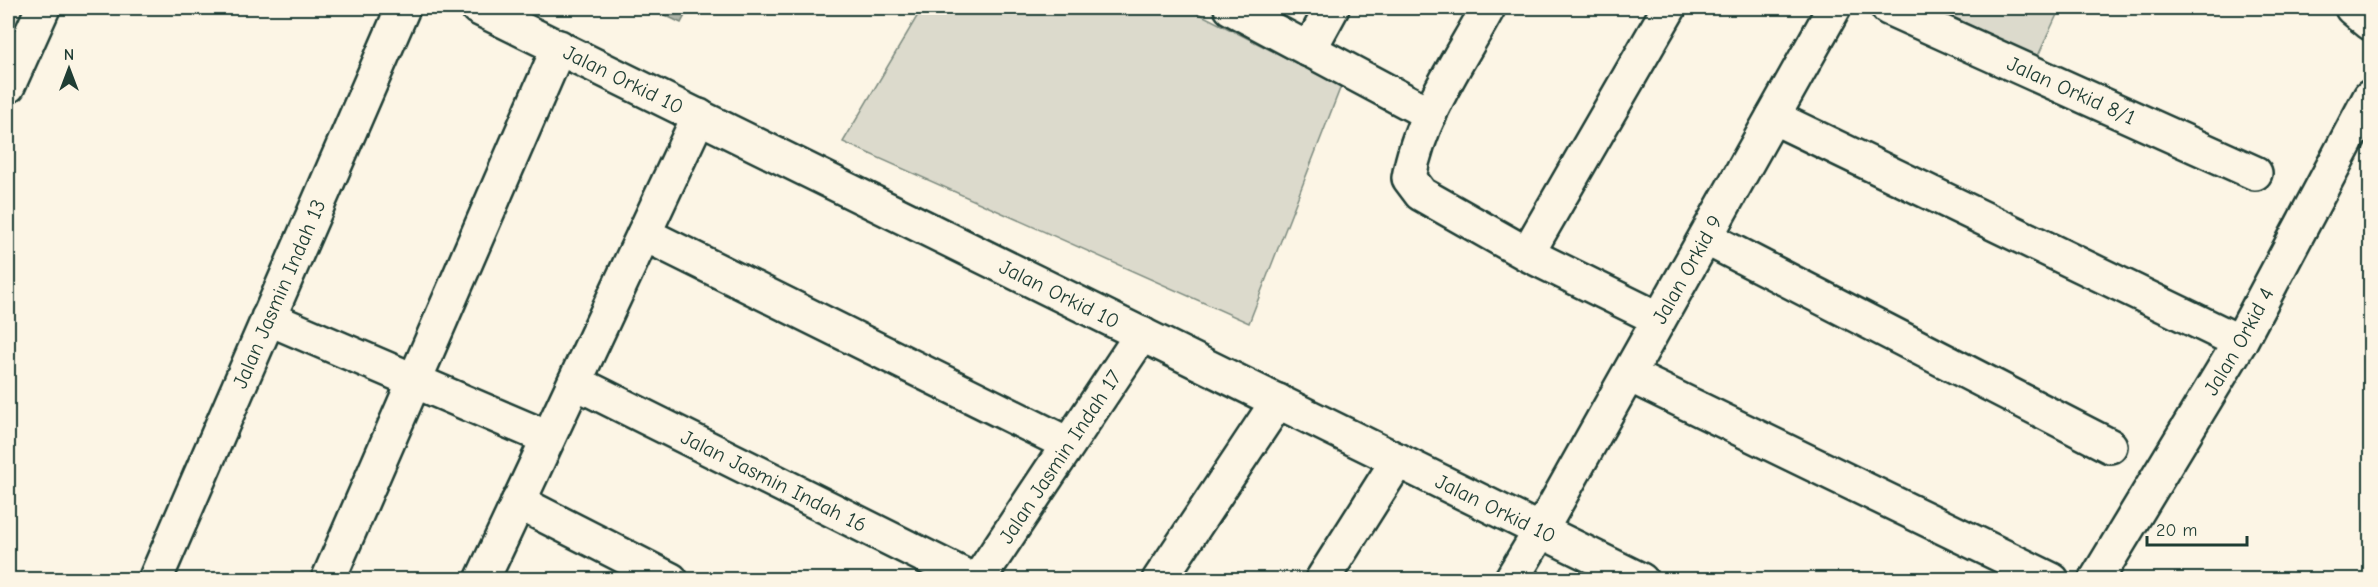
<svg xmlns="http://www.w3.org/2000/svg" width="2378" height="587" viewBox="0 0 2378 587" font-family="'Comic Neue',sans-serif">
<rect width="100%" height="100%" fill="#fcf5e5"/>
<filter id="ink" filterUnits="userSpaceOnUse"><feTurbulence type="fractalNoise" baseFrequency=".0167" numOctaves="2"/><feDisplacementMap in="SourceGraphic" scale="12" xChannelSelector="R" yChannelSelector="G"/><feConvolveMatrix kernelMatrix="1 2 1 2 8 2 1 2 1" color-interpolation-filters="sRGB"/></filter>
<g filter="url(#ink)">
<!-- green -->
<path fill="#dcdacc" stroke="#7e8c80" stroke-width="1.5" d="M 922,8 L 1188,8 L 1341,86 L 1249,323 L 843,142 Z
M 1935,8 L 2060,8 L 2037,58 Z"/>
<!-- water -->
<path fill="#aeb3a7" stroke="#758479" stroke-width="1.5" d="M 650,8 L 689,8 L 681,23 Z"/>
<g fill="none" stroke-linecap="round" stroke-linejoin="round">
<defs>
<g id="minor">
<path id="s1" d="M 478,8 L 1641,580"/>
<path d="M 1231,8 L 1430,114"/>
<path d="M 1488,8 C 1459,61 1419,117 1409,178 L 1421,194 L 1527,254 L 1659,319"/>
<path id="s2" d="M 1888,8 L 2255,173"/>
<path d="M 2352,8 L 2370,23"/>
<path d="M 1309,50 L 1332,8"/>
<path d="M 8,86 L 43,8"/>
<path d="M 1773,117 L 2240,342"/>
<path d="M 644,234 L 1068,444"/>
<path d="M 1706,238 L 2110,446"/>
<path d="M 1527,254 L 1669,8"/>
<path d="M 268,318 L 548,438"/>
<path d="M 1629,375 L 2052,580"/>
<path id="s3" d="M 575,382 L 973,580"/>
<path d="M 518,502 L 671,580"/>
<path id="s4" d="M 155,580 L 403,8"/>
<path d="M 328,580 L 559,47"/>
<path d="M 482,580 L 699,116"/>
<path id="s5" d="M 978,580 L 1142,334"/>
<path d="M 1159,580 L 1278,401"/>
<path d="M 1322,580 L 1398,460"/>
<path id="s6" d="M 1511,580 L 1541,530 L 1834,8"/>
<path id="s7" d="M 2096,580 L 2240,342 L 2370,97"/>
</g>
</defs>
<!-- minor casing -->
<use href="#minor" stroke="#1f3d34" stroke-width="38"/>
<!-- minor -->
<use href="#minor" stroke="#fcf5e5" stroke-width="33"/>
</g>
</g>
<g text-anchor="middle" stroke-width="6" stroke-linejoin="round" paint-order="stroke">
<!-- street labels -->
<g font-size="21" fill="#1f3d34" stroke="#fcf5e5">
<text dy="7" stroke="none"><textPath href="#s1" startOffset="162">Jalan Orkid 10</textPath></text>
<text dy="7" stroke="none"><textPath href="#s2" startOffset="201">Jalan Orkid 8/1</textPath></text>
<text dy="7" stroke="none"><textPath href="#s6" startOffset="357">Jalan Orkid 9</textPath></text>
<text dy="7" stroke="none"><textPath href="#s4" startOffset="312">Jalan Jasmin Indah 13</textPath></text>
<text dy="7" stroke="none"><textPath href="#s1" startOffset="648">Jalan Orkid 10</textPath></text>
<text dy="7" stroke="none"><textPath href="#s7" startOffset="278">Jalan Orkid 4</textPath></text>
<text dy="7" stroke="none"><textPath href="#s5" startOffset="148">Jalan Jasmin Indah 17</textPath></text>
<text dy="7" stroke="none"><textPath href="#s3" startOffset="222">Jalan Jasmin Indah 16</textPath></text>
<text dy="7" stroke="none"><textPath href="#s1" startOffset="1134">Jalan Orkid 10</textPath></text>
</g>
</g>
<!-- margin -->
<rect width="2378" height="587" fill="none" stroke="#fcf5e5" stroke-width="30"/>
<rect x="15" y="15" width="2348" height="557" fill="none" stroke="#1f3d34" stroke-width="2" filter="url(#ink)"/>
<!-- north arrow -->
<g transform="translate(69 69)" stroke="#fcf5e5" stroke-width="4.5" paint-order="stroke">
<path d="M0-4.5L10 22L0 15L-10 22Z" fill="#1f3d34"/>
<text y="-9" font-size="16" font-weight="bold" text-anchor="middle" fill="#1f3d34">N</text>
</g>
<!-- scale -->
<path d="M2147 536v9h100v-9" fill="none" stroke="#1f3d34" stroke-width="3"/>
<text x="2156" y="536" font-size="18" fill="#1f3d34" stroke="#fcf5e5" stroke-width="4.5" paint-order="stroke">20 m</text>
</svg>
